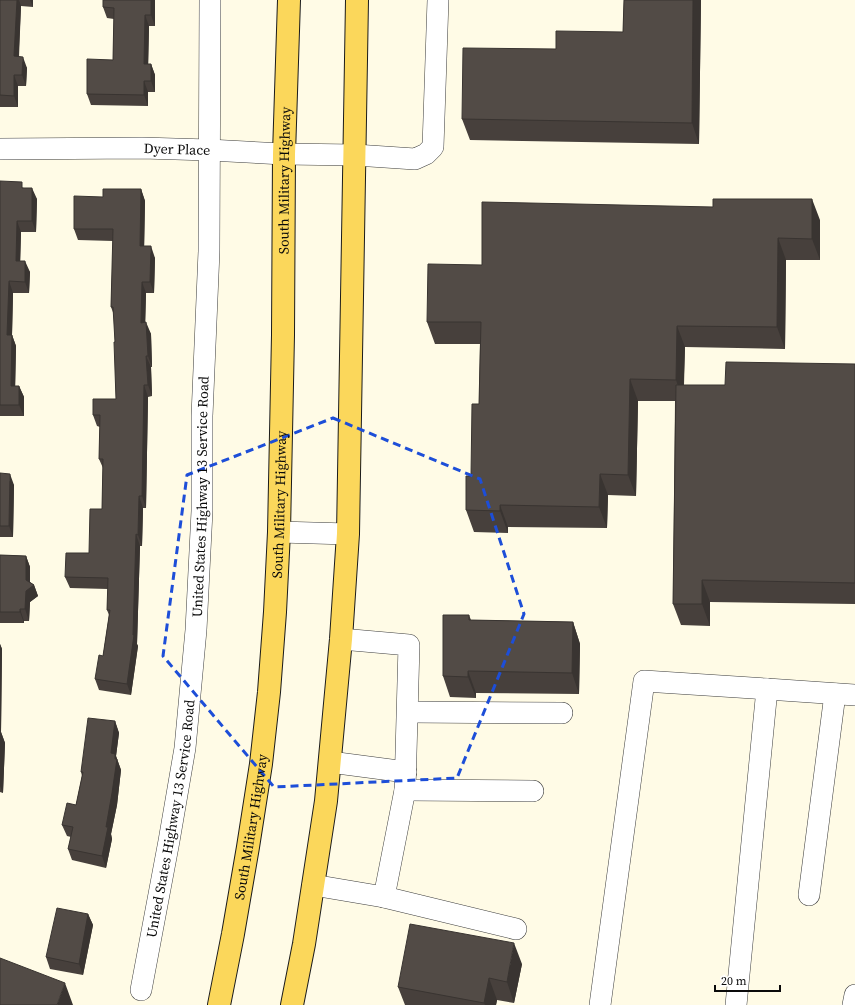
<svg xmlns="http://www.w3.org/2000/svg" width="855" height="1005" viewBox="0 0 855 1005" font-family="'Source Serif 4',serif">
<rect width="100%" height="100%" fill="#fffbe6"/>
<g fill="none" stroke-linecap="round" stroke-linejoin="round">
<defs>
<g id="minor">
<path id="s1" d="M 0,149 L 142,148 L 209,150 L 284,154 L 355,155 L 415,159 L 426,154 L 433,147 L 438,0"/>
<path d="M 279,532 L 348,534"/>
<path d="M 767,689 L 855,695"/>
<path d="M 408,712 L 562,713"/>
<path d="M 330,762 L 406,772"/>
<path d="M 405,790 L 533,791"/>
<path d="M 313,885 L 384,897 L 405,790 L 409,645 L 341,639"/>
<path d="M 809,895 L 835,694"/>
<path d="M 384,897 L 516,929"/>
<path id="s2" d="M 141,990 L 169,841 L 185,748 L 196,630 L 202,511 L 202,416 L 209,251 L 210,0"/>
<path d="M 600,1005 L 644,681 L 767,689 L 736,1005"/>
<path d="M 853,1005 L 855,995"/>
</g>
<g id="major">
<path id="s3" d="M 219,1005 L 233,934 L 248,847 L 261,764 L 269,692 L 275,612 L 279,532 L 283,335 L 284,154 L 289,0"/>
<path d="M 292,1005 L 304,944 L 326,801 L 341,639 L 348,534 L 357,0"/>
</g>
</defs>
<!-- minor casing -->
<use href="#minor" stroke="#3d3d3d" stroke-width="22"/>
<!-- major casing -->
<use href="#major" stroke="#1b1b1b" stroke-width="24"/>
<!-- minor -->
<use href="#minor" stroke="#fff" stroke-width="21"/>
<!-- major -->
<use href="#major" stroke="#fbd75b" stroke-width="22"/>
</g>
<!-- wall -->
<path fill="#47403c" d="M 0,0 L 33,0 L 33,7 L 21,6 L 19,57 L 27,68 L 26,86 L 18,86 L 18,107 L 0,107 Z
M 624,0 L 701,0 L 699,144 L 470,140 L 462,119 L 556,49 L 623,32 Z
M 155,1 L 155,26 L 149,26 L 148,64 L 151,64 L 155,75 L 155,92 L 148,92 L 148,106 L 91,105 L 87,94 L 113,60 L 114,19 L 107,18 L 103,7 Z
M 0,181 L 24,188 L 37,199 L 36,232 L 21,232 L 20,261 L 30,272 L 29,293 L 13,293 L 12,335 L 16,346 L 15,386 L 19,386 L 24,397 L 24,416 L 0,416 Z
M 141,189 L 145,201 L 144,246 L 155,258 L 154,293 L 146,293 L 145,323 L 151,334 L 152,367 L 151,367 L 152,396 L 148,397 L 146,508 L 143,508 L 142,546 L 140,546 L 137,644 L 138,646 L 131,695 L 99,690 L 95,679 L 103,656 L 109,615 L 107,610 L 108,589 L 70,588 L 65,577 L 89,553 L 102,509 L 103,468 L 99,459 L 100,427 L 97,426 L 93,415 L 116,399 L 115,342 L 114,315 L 111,307 L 113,241 L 78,240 L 74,229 L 103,197 Z
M 820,220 L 820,260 L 786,260 L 785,349 L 685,347 L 684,385 L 725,385 L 855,364 L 855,604 L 710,602 L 710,626 L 681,625 L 673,604 L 675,401 L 638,401 L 636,496 L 608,495 L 607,528 L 508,527 L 508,533 L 474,532 L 466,510 L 471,476 L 479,404 L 480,344 L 435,344 L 427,322 L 482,265 Z
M 0,473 L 14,485 L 13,537 L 0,537 Z
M 0,555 L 26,556 L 30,567 L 30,582 L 34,585 L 38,596 L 30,602 L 29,621 L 24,621 L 24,623 L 0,623 Z
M 469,615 L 471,620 L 573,622 L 580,644 L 579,694 L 476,693 L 476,698 L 450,697 L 443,676 Z
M 0,644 L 2,649 L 1,732 L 5,743 L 3,793 L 0,792 Z
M 115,721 L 119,733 L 116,756 L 121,770 L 117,805 L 111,834 L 112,839 L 106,868 L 72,860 L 68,849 L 71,837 L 67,836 L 62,825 L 76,805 L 82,776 L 81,772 Z
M 88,914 L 93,925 L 83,975 L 50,969 L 46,957 Z
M 522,964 L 514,1003 L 497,1000 L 496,1005 L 405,1005 L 398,987 Z"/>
<!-- shaded-wall -->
<path fill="#393431" d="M 17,0 L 19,0 L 21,6 L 18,68 L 14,56 Z
M 30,0 L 33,0 L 33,7 Z
M 151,0 L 155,0 L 155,26 L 151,15 Z
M 693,0 L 701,0 L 699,144 L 692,123 Z
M 145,15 L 149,26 L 148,75 L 144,64 Z
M 23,57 L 27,68 L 26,86 L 22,75 Z
M 151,64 L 155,75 L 155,92 L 151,81 Z
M 14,75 L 18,86 L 18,107 L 14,96 Z
M 144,81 L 148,92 L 148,106 L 144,95 Z
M 32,188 L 37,199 L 36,232 L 32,221 Z
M 141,189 L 145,201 L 144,257 L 140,246 Z
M 812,199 L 820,220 L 820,260 L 812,239 Z
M 17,221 L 21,232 L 20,272 L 16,261 Z
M 778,238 L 786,260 L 785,349 L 777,327 Z
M 151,246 L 155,258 L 154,293 L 150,282 Z
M 25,261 L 30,272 L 29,293 L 25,282 Z
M 9,281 L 13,293 L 12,335 L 16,346 L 15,397 L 11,386 L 7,335 Z
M 142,282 L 146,293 L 145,334 L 141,323 Z
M 146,322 L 151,334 L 152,367 L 148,356 Z
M 677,326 L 685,347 L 683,401 L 676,380 Z
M 146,356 L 151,367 L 152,396 L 148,385 Z
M 630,379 L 638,401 L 636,496 L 628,475 Z
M 144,385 L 148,397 L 146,508 L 142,496 Z
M 19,386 L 24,397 L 24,416 L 19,405 Z
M 10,474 L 14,485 L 13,537 L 9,526 Z
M 600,474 L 608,495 L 607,528 L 599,507 Z
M 139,496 L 143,508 L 142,546 L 138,535 Z
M 500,505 L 508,527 L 508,533 L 500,511 Z
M 136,534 L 140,546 L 137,644 L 138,646 L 131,695 L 127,684 L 133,635 Z
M 26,556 L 30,567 L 30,588 L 34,585 L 38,596 L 30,602 L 29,621 L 25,609 Z
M 702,580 L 710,602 L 710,626 L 702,604 Z
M 20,609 L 24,621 L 24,623 L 20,612 Z
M 573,622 L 580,644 L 579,694 L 572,673 Z
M 0,644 L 2,649 L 1,732 L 5,743 L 3,793 L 0,786 Z
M 468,671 L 476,693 L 476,698 L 468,677 Z
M 115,721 L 119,733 L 116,756 L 121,770 L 117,805 L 111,834 L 112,839 L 106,868 L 102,856 L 111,753 Z
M 88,914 L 93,925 L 83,975 L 79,964 Z
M 514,943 L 522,964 L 514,1003 L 507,982 Z
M 489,978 L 497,1000 L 496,1005 L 485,1005 L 484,1003 Z
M 65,983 L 73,1005 L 57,1005 Z"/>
<!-- building -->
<path fill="#524b46" stroke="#393431" d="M 0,0 L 17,0 L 14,56 L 23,57 L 22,75 L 14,75 L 14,96 L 0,95 Z
M 103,0 L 151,0 L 151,15 L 145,15 L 144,64 L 151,64 L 151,81 L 144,81 L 144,95 L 87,94 L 87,59 L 113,60 L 114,8 L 103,7 Z
M 624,0 L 693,0 L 692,123 L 462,119 L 463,48 L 556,49 L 556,31 L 623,32 Z
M 0,181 L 22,182 L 22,188 L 32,188 L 32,221 L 17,221 L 16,261 L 25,261 L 25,282 L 9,281 L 7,335 L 12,335 L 11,386 L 19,386 L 19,405 L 0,405 Z
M 103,189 L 141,189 L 140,246 L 151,246 L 150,282 L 142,282 L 141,323 L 146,322 L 148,356 L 146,356 L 148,385 L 144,385 L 142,496 L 139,496 L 138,535 L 136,534 L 133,635 L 134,635 L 127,684 L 95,679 L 99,655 L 103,656 L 110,610 L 107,610 L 108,578 L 65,577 L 66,553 L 89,553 L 90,509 L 102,509 L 103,459 L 99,459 L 100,415 L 93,415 L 93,399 L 116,399 L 114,342 L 115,342 L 113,307 L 111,307 L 113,229 L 74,229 L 74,196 L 103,197 Z
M 713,199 L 812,199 L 812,239 L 778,238 L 777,327 L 677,326 L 676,380 L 630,379 L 628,475 L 600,474 L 599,507 L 500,505 L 500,511 L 466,510 L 466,476 L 471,476 L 472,404 L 479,404 L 481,322 L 427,322 L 428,264 L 482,265 L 482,202 L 713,207 Z
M 726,362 L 855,364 L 855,583 L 702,580 L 702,604 L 673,604 L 676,385 L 725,385 Z
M 0,473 L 10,474 L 9,526 L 0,526 Z
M 0,555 L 26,556 L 26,580 L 34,585 L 26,591 L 25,609 L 20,609 L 20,612 L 0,612 Z
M 443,615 L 469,615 L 469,620 L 573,622 L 572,673 L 468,671 L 468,677 L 443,676 Z
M 88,718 L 115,721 L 111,753 L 115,754 L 115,759 L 117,759 L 112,793 L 106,827 L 108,827 L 102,856 L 68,849 L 73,827 L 62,825 L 67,803 L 76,805 L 83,772 L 81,772 Z
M 57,908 L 88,914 L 79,964 L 46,957 Z
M 410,924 L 514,943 L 507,982 L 489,978 L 484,1003 L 398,987 Z
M 0,958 L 65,983 L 57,1005 L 0,1005 Z"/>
<!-- marked area -->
<path fill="none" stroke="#1d4ed8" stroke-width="3" stroke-dasharray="8 5" stroke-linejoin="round" d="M 333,418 L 480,479 L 524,614 L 457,778 L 274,787 L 163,656 L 187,475 Z"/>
<g text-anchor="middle" stroke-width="4" stroke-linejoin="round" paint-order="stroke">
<!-- street labels -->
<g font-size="14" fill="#0a0a0a" stroke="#fff">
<text dy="5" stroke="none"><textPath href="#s1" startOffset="177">Dyer Place</textPath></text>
<text dy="5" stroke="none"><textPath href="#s3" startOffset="829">South Military Highway</textPath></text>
<text dy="5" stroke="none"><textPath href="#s2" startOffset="498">United States Highway 13 Service Road</textPath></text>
<text dy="5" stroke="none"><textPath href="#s3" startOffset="505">South Military Highway</textPath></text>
<text dy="5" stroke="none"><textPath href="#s2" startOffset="174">United States Highway 13 Service Road</textPath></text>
<text dy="5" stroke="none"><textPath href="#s3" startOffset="181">South Military Highway</textPath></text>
</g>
</g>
<!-- scale -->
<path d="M715 985v6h65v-6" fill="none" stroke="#0a0a0a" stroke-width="2"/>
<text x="721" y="985" font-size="12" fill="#0a0a0a" stroke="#ffffff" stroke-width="3" paint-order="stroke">20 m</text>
</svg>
